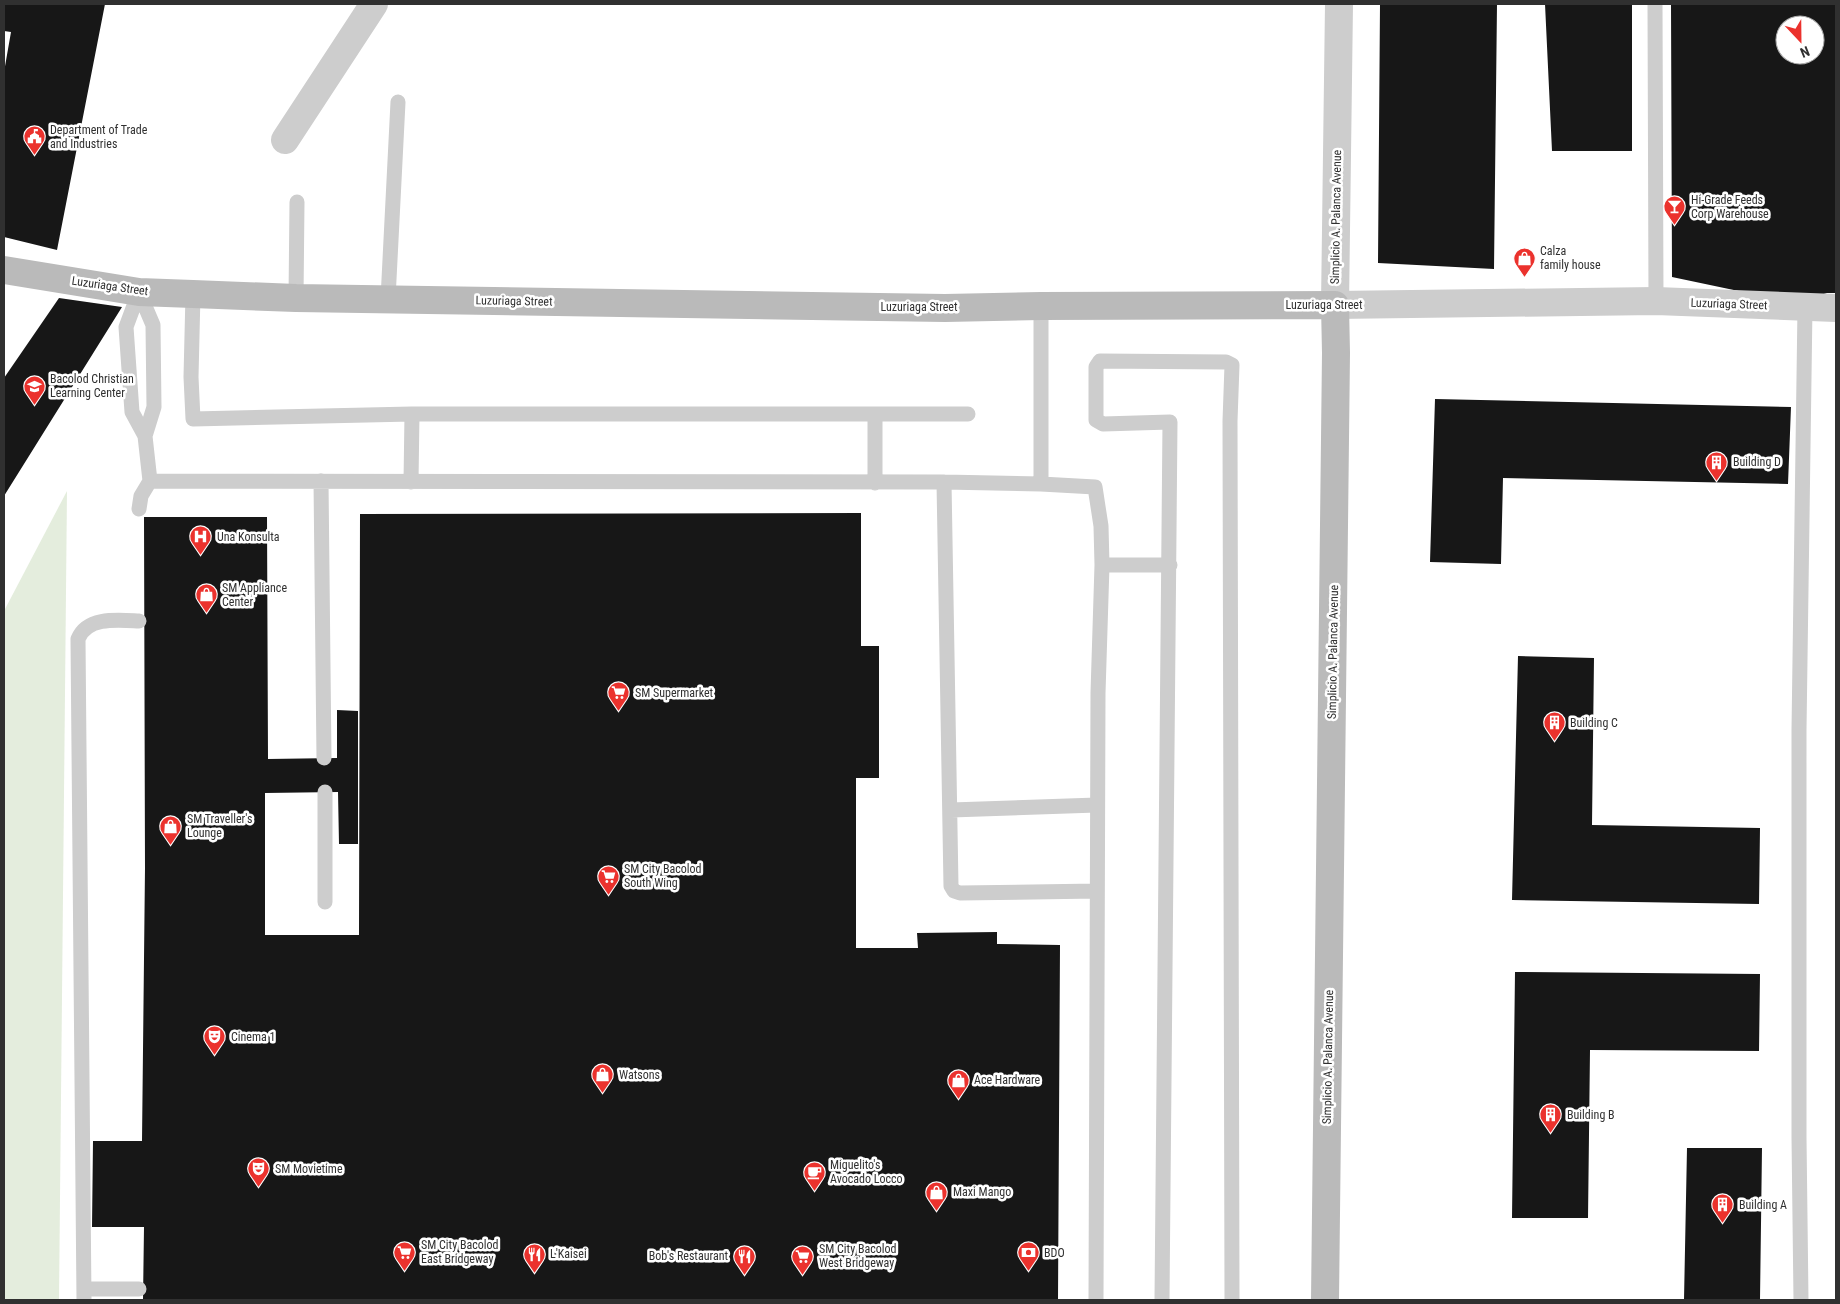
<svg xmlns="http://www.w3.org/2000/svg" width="1840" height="1304" viewBox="0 0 1840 1304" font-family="'Roboto Condensed',sans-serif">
<rect width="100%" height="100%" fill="#fff"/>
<!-- green -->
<path fill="#e4eddd" d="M 67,491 L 59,1300 L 4,1300 L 4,611 Z"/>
<!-- building -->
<path fill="#171717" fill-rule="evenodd" d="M 4,4 L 105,4 L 57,250 L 4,237 L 4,72 L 11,32 L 4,31 Z
M 1380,4 L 1497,4 L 1494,269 L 1378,263 Z
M 1545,4 L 1632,4 L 1632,151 L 1552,151 Z
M 1671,4 L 1836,4 L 1836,293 L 1827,293 L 1795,303 L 1672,277 ZM 1785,25 L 1815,25 L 1815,55 L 1785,55 Z
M 59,298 L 122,307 L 4,496 L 4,378 Z
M 1435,399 L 1791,407 L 1788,484 L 1503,478 L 1501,564 L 1430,562 Z
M 861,513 L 861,646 L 879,646 L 879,778 L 856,778 L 856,948 L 918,948 L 917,933 L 997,932 L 997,944 L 1060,945 L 1058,1300 L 143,1300 L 144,1227 L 92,1227 L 93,1141 L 142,1141 L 145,868 L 144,517 L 267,517 L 268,759 L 337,758 L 337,710 L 358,711 L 358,844 L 339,844 L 338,792 L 265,793 L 265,935 L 359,935 L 360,514 Z
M 1518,656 L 1594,658 L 1592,825 L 1760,828 L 1759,904 L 1512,900 Z
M 1515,972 L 1760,974 L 1759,1051 L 1590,1050 L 1588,1218 L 1512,1218 Z
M 1687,1148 L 1762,1148 L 1760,1300 L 1684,1300 Z"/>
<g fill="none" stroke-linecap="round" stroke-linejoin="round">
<!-- lane -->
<path stroke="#cdcdcd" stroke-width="15" d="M 1655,4 L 1656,301
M 139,292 L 153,325 L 154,407 L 145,436 L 132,412 L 126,327 Z
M 193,294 L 191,377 L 193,419 L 412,414 L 968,414
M 296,298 L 297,202
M 388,299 L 398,102
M 1041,306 L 1041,484
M 145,436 L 150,481
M 321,481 L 324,758
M 411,482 L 412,414
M 944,482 L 951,886 L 954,891 L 960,893 L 1097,891
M 875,483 L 875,414
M 139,509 L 141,496 L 150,481 L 944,482 L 1041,484 L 1095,487 L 1101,526 L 1102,565 L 1098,693 L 1096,1300
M 1102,565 L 1170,565
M 951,810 L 1097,805
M 325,902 L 325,792
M 84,1289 L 139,1289
M 84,1300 L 78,639 C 87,616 119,620 139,621
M 1162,1300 L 1170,422 L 1103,424 L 1096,420 L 1096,367 L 1100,361 L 1226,362 L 1232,365 L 1230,421 L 1232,1300
M 1801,1300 L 1799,1137 L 1799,730 L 1805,307"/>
<!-- street -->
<path stroke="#cdcdcd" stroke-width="28" d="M 1339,4 L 1335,305 L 1656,301 L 1836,308
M 285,140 L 374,4"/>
<!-- secondary -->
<path stroke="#bababa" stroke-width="28" d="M 4,270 L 139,292 L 193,294 L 296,298 L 945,308 L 1041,306 L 1335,305 L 1336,353 L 1325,1300"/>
</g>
<!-- icons -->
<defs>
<symbol id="civic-pin" viewBox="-11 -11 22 30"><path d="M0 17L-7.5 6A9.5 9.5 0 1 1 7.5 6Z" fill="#eb322d" stroke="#fff"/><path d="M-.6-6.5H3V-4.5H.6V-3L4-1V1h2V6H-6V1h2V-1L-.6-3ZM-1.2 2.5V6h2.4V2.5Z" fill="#fff"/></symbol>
<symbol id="bar-pin" viewBox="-11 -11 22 30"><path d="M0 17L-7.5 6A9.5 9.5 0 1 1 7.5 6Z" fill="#eb322d" stroke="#fff"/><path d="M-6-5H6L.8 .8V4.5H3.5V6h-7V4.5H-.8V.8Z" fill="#fff"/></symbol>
<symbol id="shop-pin" viewBox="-11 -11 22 30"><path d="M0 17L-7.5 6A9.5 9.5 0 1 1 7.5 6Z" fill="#eb322d" stroke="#fff"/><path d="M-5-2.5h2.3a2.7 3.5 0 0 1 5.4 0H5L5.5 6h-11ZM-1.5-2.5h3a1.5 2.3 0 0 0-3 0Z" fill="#fff"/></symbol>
<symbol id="school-pin" viewBox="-11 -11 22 30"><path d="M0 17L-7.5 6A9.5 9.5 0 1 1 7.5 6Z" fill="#eb322d" stroke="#fff"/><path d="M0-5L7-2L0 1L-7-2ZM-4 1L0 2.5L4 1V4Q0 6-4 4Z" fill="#fff"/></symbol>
<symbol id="building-pin" viewBox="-11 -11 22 30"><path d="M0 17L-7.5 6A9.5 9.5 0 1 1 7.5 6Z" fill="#eb322d" stroke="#fff"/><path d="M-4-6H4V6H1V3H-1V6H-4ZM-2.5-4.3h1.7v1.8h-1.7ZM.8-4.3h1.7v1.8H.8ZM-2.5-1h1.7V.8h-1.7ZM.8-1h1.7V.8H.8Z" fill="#fff"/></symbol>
<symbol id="hospital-pin" viewBox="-11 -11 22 30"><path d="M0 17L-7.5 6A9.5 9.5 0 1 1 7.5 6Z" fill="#eb322d" stroke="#fff"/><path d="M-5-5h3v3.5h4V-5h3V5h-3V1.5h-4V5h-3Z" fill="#fff"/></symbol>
<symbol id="supermarket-pin" viewBox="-11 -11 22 30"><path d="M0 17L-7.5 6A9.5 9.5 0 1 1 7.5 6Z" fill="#eb322d" stroke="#fff"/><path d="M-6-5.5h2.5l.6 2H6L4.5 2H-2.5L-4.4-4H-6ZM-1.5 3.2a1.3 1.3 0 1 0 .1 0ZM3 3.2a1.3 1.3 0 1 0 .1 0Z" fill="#fff"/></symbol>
<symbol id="theatre-pin" viewBox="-11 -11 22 30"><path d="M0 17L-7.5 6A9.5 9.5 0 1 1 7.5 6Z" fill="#eb322d" stroke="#fff"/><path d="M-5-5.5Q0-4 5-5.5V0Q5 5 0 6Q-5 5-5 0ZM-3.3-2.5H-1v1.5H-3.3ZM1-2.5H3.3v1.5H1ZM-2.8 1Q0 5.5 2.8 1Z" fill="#fff"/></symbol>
<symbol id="cafe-pin" viewBox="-11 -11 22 30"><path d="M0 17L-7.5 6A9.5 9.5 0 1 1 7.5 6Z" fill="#eb322d" stroke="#fff"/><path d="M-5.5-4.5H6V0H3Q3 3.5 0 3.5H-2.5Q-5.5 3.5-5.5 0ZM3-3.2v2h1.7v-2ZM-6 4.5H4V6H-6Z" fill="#fff"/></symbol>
<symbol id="bank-pin" viewBox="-11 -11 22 30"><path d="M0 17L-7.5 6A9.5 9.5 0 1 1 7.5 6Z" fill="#eb322d" stroke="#fff"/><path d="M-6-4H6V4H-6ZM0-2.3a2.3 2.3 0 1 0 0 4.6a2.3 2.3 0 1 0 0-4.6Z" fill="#fff"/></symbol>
<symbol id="restaurant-pin" viewBox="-11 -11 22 30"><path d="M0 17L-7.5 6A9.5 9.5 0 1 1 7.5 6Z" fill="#eb322d" stroke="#fff"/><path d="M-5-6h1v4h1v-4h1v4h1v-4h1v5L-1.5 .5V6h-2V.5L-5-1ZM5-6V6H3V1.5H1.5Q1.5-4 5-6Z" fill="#fff"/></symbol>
</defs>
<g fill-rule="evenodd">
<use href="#civic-pin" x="22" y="124" width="25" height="34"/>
<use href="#bar-pin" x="1662" y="194" width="25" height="34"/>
<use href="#shop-pin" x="1512" y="246" width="25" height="34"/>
<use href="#school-pin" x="22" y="374" width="25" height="34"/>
<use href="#building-pin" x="1704" y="450" width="25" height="34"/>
<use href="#hospital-pin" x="188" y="524" width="25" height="34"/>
<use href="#shop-pin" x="194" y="582" width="25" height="34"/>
<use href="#supermarket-pin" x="606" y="680" width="25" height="34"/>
<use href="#building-pin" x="1542" y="710" width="25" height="34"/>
<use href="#shop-pin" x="158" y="814" width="25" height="34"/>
<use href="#supermarket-pin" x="596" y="864" width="25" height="34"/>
<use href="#theatre-pin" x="202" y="1024" width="25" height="34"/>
<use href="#shop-pin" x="590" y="1062" width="25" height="34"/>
<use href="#shop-pin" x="946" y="1068" width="25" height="34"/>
<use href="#building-pin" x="1538" y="1102" width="25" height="34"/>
<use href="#theatre-pin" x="246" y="1156" width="25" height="34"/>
<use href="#cafe-pin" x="802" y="1160" width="25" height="34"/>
<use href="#shop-pin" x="924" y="1180" width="25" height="34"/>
<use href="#building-pin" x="1710" y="1192" width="25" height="34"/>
<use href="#supermarket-pin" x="392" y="1240" width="25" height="34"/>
<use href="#bank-pin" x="1016" y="1240" width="25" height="34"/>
<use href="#restaurant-pin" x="522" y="1242" width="25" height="34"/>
<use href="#restaurant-pin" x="732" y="1244" width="25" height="34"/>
<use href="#supermarket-pin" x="790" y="1244" width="25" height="34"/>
</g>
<g text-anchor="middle" stroke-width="5" stroke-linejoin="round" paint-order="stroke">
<!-- poi labels -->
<g font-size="12" fill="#303030" stroke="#fff" text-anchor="start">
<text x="50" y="134">Department of Trade<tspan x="50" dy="14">and Industries</tspan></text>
<text x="1691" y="204">Hi-Grade Feeds<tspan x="1691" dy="14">Corp Warehouse</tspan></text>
<text x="1540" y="255">Calza<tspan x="1540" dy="14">family house</tspan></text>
<text x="50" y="383">Bacolod Christian<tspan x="50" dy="14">Learning Center</tspan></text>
<text x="1733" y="466">Building D</text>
<text x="217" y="541">Una Konsulta</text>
<text x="222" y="592">SM Appliance<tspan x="222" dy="14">Center</tspan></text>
<text x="635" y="697">SM Supermarket</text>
<text x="1570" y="727">Building C</text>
<text x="187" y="823">SM Traveller's<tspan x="187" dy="14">Lounge</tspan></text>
<text x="624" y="873">SM City Bacolod<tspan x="624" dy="14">South Wing</tspan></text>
<text x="231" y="1041">Cinema 1</text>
<text x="619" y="1079">Watsons</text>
<text x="974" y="1084">Ace Hardware</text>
<text x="1567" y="1119">Building B</text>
<text x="830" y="1169">Miguelito's<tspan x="830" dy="14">Avocado Locco</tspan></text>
<text x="275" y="1173">SM Movietime</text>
<text x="953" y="1196">Maxi Mango</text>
<text x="1739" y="1209">Building A</text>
<text x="421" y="1249">SM City Bacolod<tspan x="421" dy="14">East Bridgeway</tspan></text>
<text x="819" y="1253">SM City Bacolod<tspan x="819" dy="14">West Bridgeway</tspan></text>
<text x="1044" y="1257">BDO</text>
<text x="550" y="1258">L'Kaisei</text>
<text x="728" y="1260" text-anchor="end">Bob's Restaurant</text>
</g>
<!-- street labels -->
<g font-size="12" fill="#303030" stroke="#fff">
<text transform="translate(1336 217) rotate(-89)" y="4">Simplicio A. Palanca Avenue</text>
<text transform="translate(110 286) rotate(8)" y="4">Luzuriaga Street</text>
<text transform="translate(514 301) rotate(1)" y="4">Luzuriaga Street</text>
<text transform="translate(1729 304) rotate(2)" y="4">Luzuriaga Street</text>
<text x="1324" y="309">Luzuriaga Street</text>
<text x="919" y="311">Luzuriaga Street</text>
<text transform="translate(1333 652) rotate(-89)" y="4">Simplicio A. Palanca Avenue</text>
<text transform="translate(1328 1057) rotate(-89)" y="4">Simplicio A. Palanca Avenue</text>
</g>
</g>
<!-- border -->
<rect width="1840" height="1304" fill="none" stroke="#303030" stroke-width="10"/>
<!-- north arrow -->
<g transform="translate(1800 40) rotate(158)"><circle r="24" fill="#ffffff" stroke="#acacac"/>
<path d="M0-4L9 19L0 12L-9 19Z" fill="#eb322d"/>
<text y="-8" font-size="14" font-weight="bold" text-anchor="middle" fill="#303030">N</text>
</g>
</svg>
